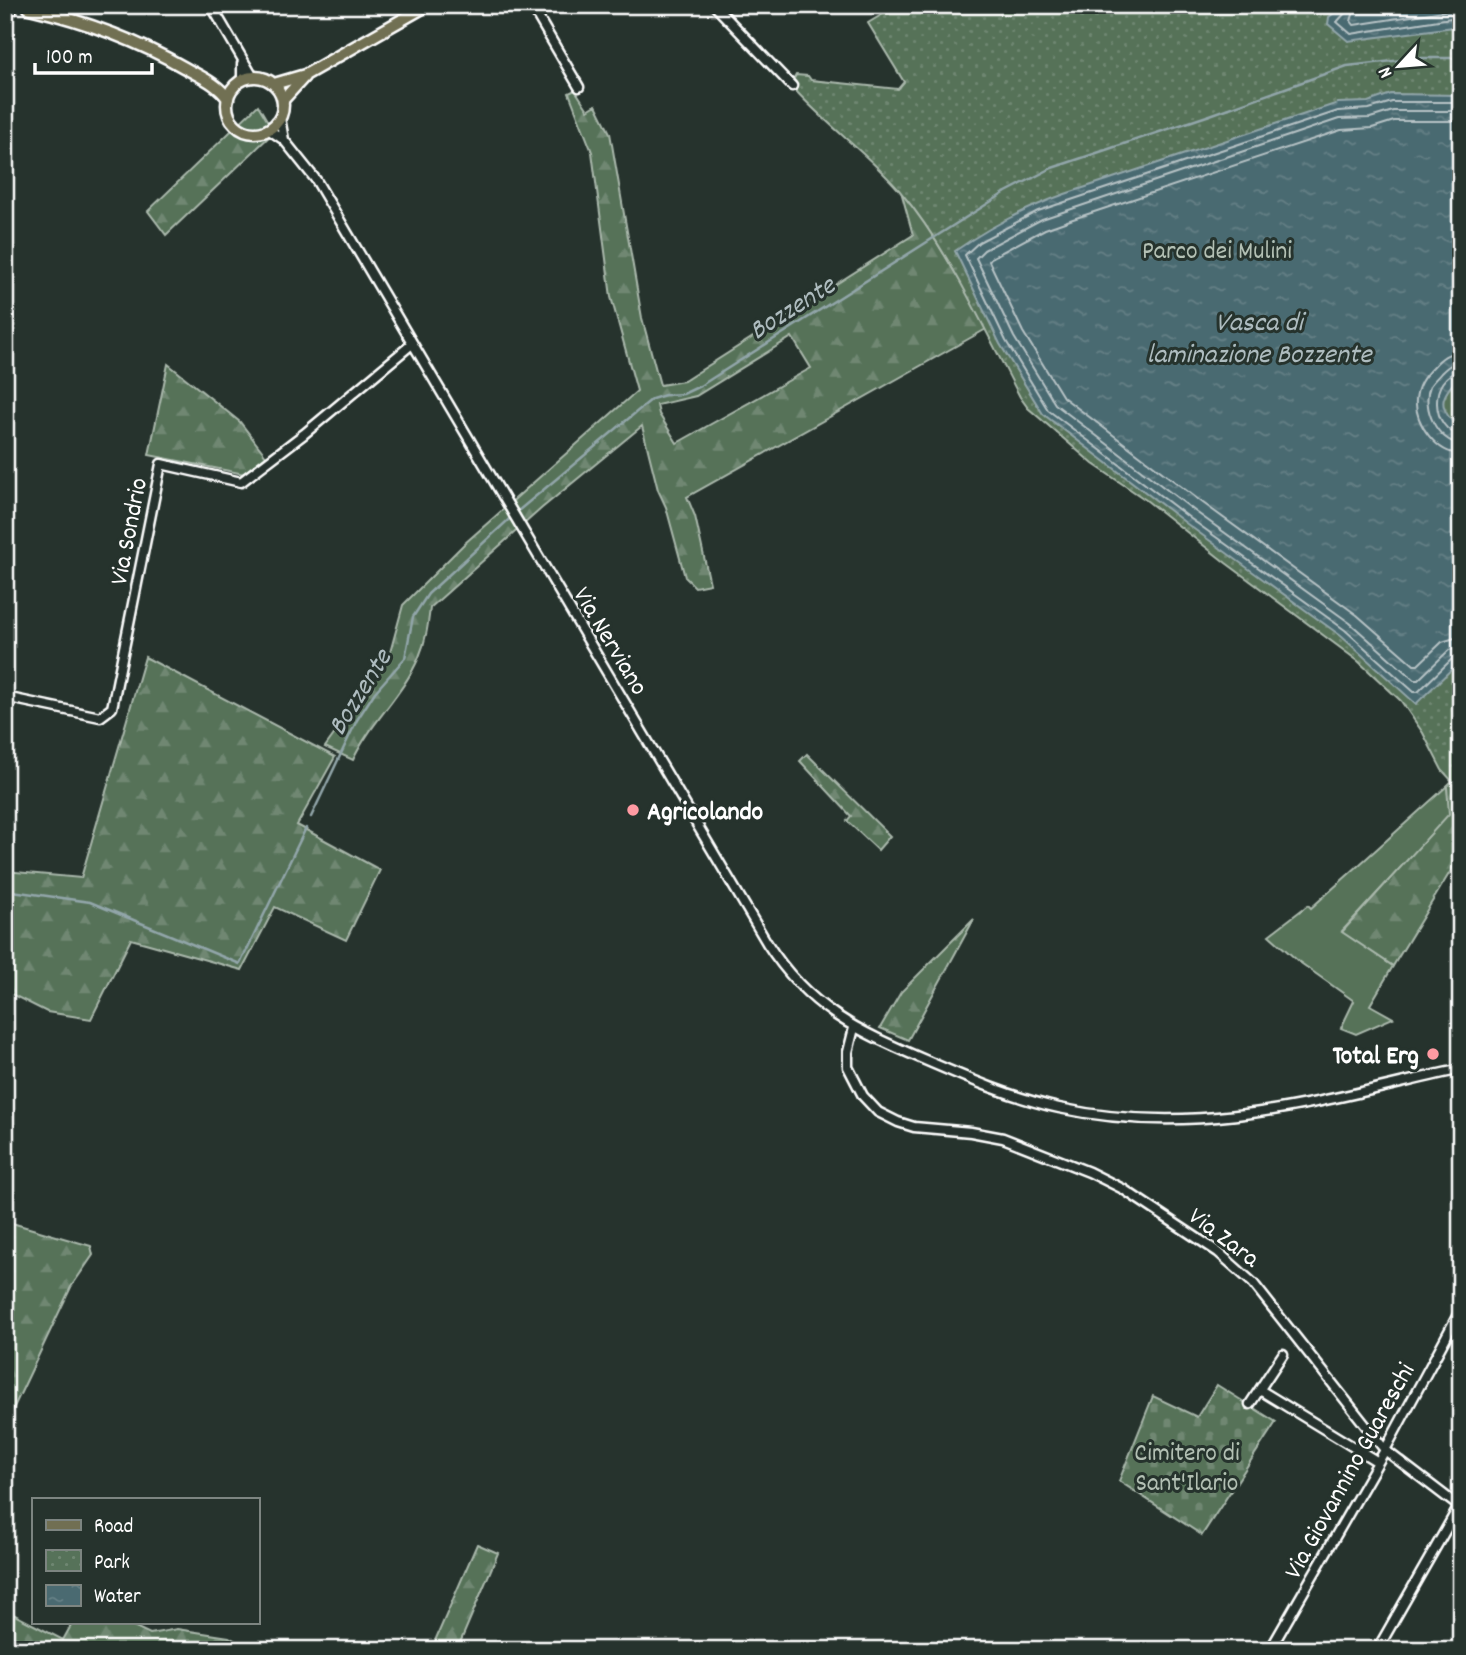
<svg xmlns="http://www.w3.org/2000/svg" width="1466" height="1655" viewBox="0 0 1466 1655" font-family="Dekko,sans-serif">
<defs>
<pattern id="forest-firs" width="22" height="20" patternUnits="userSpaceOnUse" patternTransform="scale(1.75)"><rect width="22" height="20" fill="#567259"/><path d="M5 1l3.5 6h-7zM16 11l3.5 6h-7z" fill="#6f8772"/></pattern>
<pattern id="cemetery-stones" width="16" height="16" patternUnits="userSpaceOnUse" patternTransform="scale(1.75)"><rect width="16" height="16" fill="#567259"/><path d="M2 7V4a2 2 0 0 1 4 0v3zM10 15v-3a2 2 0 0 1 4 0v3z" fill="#6f8772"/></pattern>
<pattern id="park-dots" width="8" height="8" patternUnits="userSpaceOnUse" patternTransform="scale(1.75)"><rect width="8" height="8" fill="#567259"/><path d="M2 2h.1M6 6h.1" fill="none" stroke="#6f8772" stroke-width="1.8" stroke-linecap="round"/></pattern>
<pattern id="water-ripples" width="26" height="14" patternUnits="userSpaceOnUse" patternTransform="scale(1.75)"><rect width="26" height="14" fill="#4a6a71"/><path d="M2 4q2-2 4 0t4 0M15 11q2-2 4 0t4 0" fill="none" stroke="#658086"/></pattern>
</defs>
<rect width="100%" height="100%" fill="#26332d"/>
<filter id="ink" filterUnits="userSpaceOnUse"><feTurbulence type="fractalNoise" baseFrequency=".0143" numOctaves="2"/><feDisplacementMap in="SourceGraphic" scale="14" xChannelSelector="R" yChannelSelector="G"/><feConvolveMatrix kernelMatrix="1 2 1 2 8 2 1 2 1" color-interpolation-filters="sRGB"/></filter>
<g filter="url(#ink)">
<!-- grass -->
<path fill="#567259" stroke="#aab8ac" stroke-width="2" d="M 1447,786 L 1450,814 L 1342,931 L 1393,966 L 1370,1005 L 1393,1018 L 1356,1034 L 1341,1028 L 1354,1001 L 1298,961 L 1269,935 L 1308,905 L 1311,908 Z"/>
<!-- forest -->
<path fill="url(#forest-firs)" stroke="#aab8ac" stroke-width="2" fill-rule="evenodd" d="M 575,90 L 588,110 L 596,105 L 610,133 L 642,318 L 660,385 L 684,381 L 913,235 L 896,173 L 988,328 L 687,497 L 695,516 L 710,584 L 695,587 L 685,577 L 666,507 L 658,490 L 642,426 L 542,508 L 430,608 C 428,625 426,641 419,657 C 403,695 370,723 353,760 L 325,747 L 388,660 L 403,605 L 464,544 L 637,391 L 611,297 L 592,152 L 569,93 ZM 792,337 L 811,368 L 677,443 L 659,414 L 657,405 L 696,396 Z
M 258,105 L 274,132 L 166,235 L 148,211 Z
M 168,364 L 240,422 L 266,456 L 244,474 L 149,455 Z
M 145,657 L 335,757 L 297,825 L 380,870 L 346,940 L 275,907 L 242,970 L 131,939 L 91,1019 L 47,1012 L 5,991 L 5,871 L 81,878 Z
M 807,754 L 890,836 L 878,850 L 847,821 L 851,816 L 800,761 Z
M 1458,775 L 1461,779 L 1461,854 L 1393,966 L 1342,932 L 1449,814 L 1447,786 Z
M 974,919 L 908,1040 L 880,1028 L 901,992 Z
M 5,1221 L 91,1246 L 93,1255 L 71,1287 L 5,1426 Z
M 477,1544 L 498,1553 L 457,1650 L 431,1650 Z
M 5,1610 L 63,1640 L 73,1622 L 125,1622 L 150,1634 L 177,1629 L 229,1637 L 251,1650 L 41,1650 L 5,1633 Z"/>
<!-- cemetery -->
<path fill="url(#cemetery-stones)" stroke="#aab8ac" stroke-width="2" d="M 1217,1385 L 1276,1422 L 1202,1535 L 1119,1481 L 1153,1396 L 1197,1417 Z"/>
<!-- park -->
<path fill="url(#park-dots)" stroke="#aab8ac" stroke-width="2" d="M 898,5 L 1461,5 L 1461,791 L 1442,770 L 1423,733 L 1401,701 L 1358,661 L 1226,563 L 1146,500 L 1093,464 L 1028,408 L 1020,397 C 983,327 950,251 899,190 C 868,154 828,126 796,91 L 792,82 L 796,75 L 808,76 L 811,80 L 898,89 L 904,82 L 868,23 Z"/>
<!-- water -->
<path fill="url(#water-ripples)" stroke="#92a6aa" stroke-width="2" d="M 1344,5 L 1461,5 L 1461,26 L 1348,41 L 1328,24 L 1329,17 Z
M 1391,94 L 1461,95 L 1461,375 C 1438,399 1437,406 1461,431 L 1461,660 L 1416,704 L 1341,636 L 1187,524 L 1043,414 L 1000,344 L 955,251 C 989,227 1026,208 1065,194 L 1338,103 L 1368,102 Z"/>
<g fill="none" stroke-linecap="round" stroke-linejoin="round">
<!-- shore -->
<path stroke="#b7c3c6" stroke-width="2" d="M 1347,5 L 1346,12 L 1337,22 L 1351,34 L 1451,18 L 1461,19
M 1356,5 L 1351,21 L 1354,25 L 1450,10 L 1461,10
M 1461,102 L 1392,102 L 1369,109 L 1338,111 L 1038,211 L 979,242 L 965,255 L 1006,341 L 1048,410 L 1191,519 L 1345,630 L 1414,692 L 1418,692 L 1454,657 L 1461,656
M 1461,111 L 1393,111 L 1370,118 L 1339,119 L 1042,219 L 984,250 L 976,258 L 1014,337 L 1055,404 L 1196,512 L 1350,623 L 1414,680 L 1418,680 L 1449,650 L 1461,647
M 1461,121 L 1394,121 L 1372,128 L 1341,130 L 1073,219 L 1045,229 L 991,258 L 989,261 L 1023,332 L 1063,397 L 1203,503 L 1357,615 L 1414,665 L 1418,665 L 1442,642 L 1461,636
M 1461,352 C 1448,352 1441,358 1433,367 C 1423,377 1417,386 1416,400 C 1414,423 1437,454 1461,454
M 1461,362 C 1452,363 1448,366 1441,373 C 1438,377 1433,381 1430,386 C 1421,407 1437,442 1461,444
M 1461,371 C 1427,376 1431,431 1461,435"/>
<!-- stream -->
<path stroke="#92a6aa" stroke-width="2.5" d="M 311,817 L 357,720 L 375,692 L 405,658 L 413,617 L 428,594 L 518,511 L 652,399 L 665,395 L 683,394 L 700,386 L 1006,192 L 1052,168 L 1210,115 L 1347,66 L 1421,58 L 1461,58
M 5,890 L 90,902 L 240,964 L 306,828"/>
<defs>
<path id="minor" d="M 211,5 L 253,77
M 531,5 L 579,87
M 714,5 L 792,86
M 242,80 L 242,64
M 280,118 L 284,140
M 268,129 L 284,140 L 316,180 L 767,943 C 809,1009 856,1030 925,1060 C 969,1079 1013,1098 1059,1108 C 1201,1139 1323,1100 1461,1069
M 5,697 L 100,717 L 112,708 L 161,464 L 241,482 L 304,434 L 412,344
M 854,1028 L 848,1052 L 848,1067 L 863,1096 L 878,1112 L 898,1122 L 914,1127 L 971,1132 L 1003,1138 L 1089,1172 L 1123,1189 L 1218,1252 L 1253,1283 L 1385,1450 L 1461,1508
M 1260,1390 L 1378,1462
M 1250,1404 L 1283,1354
M 1270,1650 L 1385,1450 L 1461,1309
M 1377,1650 L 1457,1510 L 1461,1498"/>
<path id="major" d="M 29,8 C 84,21 135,39 185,68 C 201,77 218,84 228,99
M227 105a28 28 0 1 1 56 0a28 28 0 1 1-56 0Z
M 274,84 L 305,75 L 428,5
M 283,100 L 304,77"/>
<path id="highway" d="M 5,15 L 12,5"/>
</defs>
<!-- minor casing -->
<use href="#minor" stroke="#fff" stroke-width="13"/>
<!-- major casing -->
<use href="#major" stroke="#fff" stroke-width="15"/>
<!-- highway casing -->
<use href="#highway" stroke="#fff" stroke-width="18"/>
<!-- minor -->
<use href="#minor" stroke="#26332d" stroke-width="8"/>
<!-- major -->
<use href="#major" stroke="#716f52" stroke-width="10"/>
<!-- highway -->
<use href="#highway" stroke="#716f52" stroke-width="12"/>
</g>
</g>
<!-- markers -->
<g fill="#ff9aa2" stroke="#26332d" stroke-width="2.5">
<circle cx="633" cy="810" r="7"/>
<circle cx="1433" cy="1054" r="7"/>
</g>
<g text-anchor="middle" stroke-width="6" stroke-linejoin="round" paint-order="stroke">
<!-- park labels -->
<g font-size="26" fill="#b3c0b4" stroke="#26332d">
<text x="1217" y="258">Parco dei Mulini</text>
<text x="1187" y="1460">Cimitero di<tspan x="1187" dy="30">Sant'Ilario</tspan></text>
</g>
<!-- street labels -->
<g font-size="26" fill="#fff" stroke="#26332d">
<text transform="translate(127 531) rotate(-79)" y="9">Via Sondrio</text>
<text transform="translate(612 640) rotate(59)" y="9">Via Nerviano</text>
<text transform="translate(1225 1236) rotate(37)" y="9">Via Zara</text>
<text transform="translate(1348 1470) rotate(-61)" y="9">Via Giovannino Guareschi</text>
</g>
<!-- poi labels -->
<g font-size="26" font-weight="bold" fill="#fff" stroke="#26332d" text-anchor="start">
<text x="647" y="819">Agricolando</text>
<text x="1419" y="1063" text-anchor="end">Total Erg</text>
</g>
<!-- water labels -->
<g font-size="28" font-style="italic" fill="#aebcbf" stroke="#26332d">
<text transform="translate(791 306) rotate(-32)" y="10">Bozzente</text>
<text x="1259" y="330">Vasca di<tspan x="1259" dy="32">laminazione Bozzente</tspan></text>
<text transform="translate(358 691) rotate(-58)" y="10">Bozzente</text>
</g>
</g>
<!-- margin -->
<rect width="1466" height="1655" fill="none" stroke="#26332d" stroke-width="28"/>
<rect x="14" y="14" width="1438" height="1627" fill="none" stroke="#fff" stroke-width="2.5" filter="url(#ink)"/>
<!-- legend -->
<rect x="32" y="1498" width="228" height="126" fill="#26332d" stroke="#7d8581" stroke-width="2"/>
<rect x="46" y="1520" width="35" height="10" fill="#716f52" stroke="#7d8581" stroke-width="2"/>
<text x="94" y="1532" font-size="21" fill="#ffffff">Road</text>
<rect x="46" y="1550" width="35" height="21" fill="url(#park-dots)" stroke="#7d8581" stroke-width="2"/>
<text x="94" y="1568" font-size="21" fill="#ffffff">Park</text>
<rect x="46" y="1585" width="35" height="21" fill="url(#water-ripples)" stroke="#7d8581" stroke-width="2"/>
<text x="94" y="1602" font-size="21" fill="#ffffff">Water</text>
<!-- north arrow -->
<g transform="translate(1399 66) rotate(244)" stroke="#26332d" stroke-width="5" paint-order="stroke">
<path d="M0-5L12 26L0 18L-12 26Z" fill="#ffffff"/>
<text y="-10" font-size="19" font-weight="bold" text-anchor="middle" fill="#ffffff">N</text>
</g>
<!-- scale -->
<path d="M35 63v10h117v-10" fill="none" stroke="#ffffff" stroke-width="3.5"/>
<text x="46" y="63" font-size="21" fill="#ffffff" stroke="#26332d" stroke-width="5" paint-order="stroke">100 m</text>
</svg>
